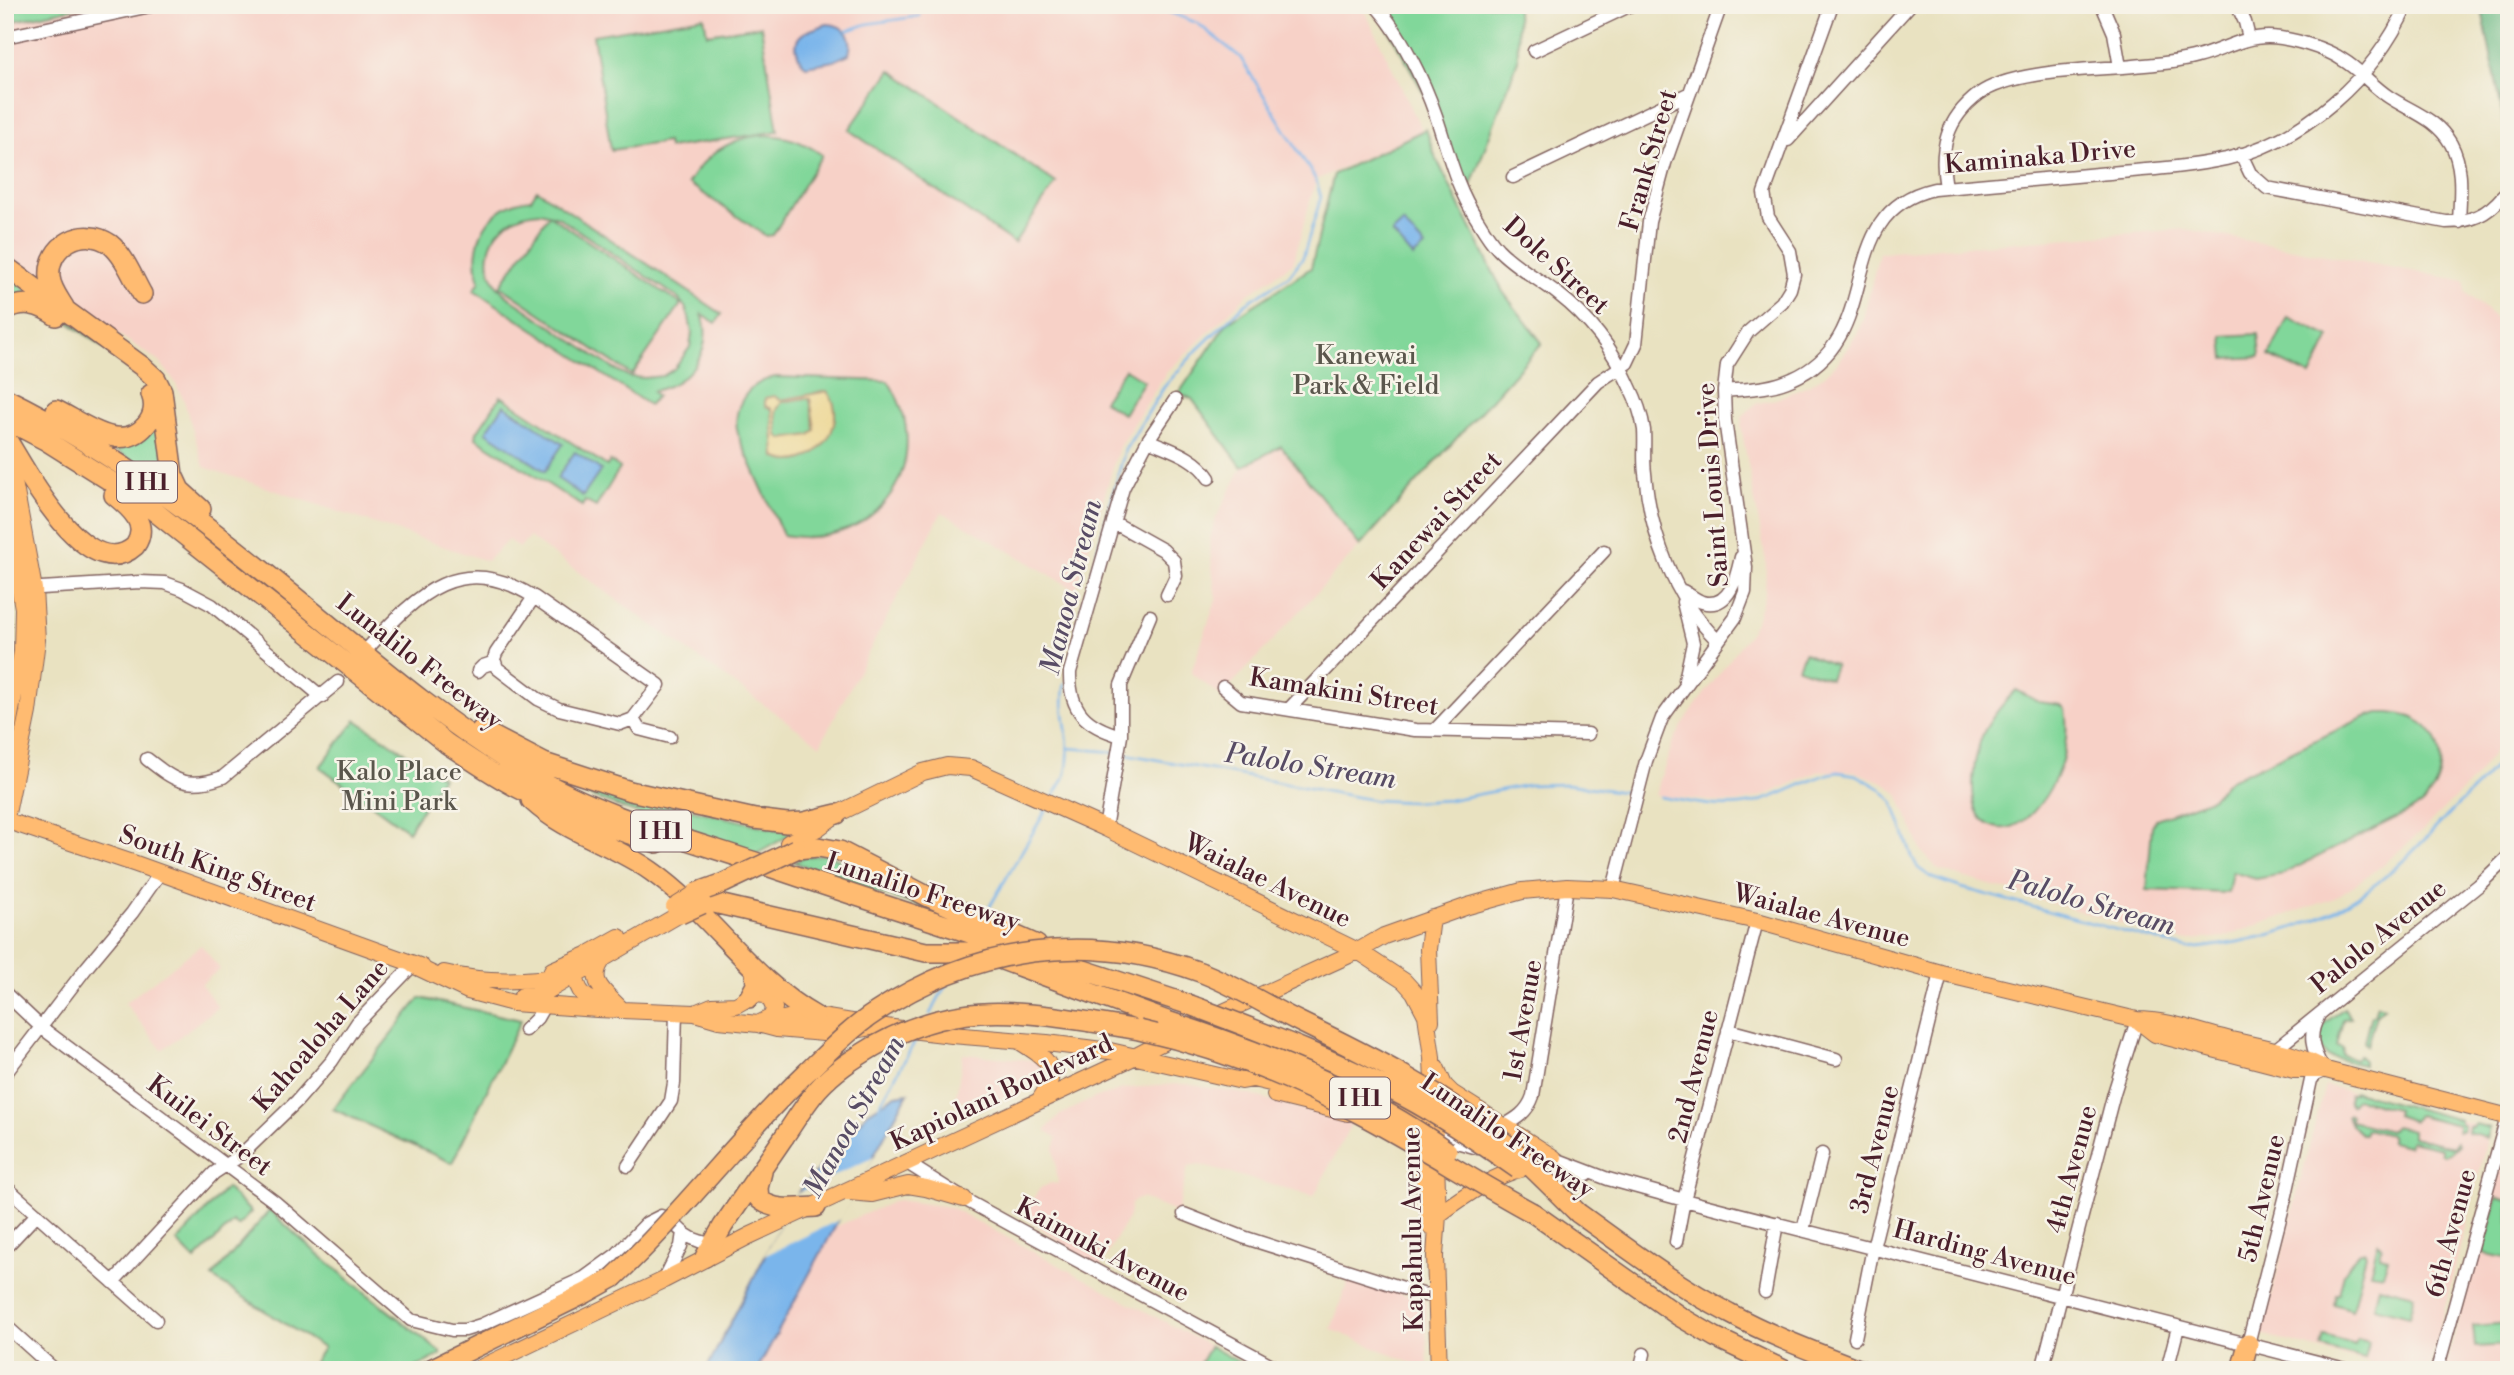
<svg xmlns="http://www.w3.org/2000/svg" width="2514" height="1375" viewBox="0 0 2514 1375" font-family="'Libre Bodoni',serif">
<rect width="100%" height="100%" fill="#f7f3e8"/>
<filter id="ink" filterUnits="userSpaceOnUse"><feTurbulence type="fractalNoise" baseFrequency=".0143" numOctaves="2"/><feDisplacementMap in="SourceGraphic" scale="14" xChannelSelector="R" yChannelSelector="G"/><feConvolveMatrix kernelMatrix="1 2 1 2 8 2 1 2 1" color-interpolation-filters="sRGB"/></filter>
<filter id="wash" filterUnits="userSpaceOnUse"><feTurbulence type="fractalNoise" baseFrequency=".00686" numOctaves="4" result="noise"/><feDisplacementMap in="SourceGraphic" scale="28" xChannelSelector="R" yChannelSelector="G"/><feGaussianBlur stdDeviation="1.57" result="paint"/><feColorMatrix in="noise" values="0 0 0 0 0 0 0 0 0 0 0 0 0 0 0 0 0 1.4 0 .05"/><feComposite in="paint" operator="in"/></filter>
<g filter="url(#wash)">
<rect width="100%" height="100%" fill="#e9e2c1"/>
<!-- built -->
<path fill="#f7d1c7" d="M 5,5 L 1362,5 L 1422,130 L 1316,180 L 1293,263 L 1247,295 L 1166,373 L 1119,447 L 1076,590 L 942,512 L 820,745 L 529,537 L 519,548 L 508,540 L 487,561 L 204,467 L 184,401 L 175,382 L 160,362 L 5,259 Z
M 2185,229 L 2465,281 L 2465,292 L 2509,329 L 2509,732 L 2473,780 L 2421,832 L 2380,867 L 2335,898 L 2224,937 L 2181,941 L 1939,870 L 1922,852 L 1898,794 L 1885,783 L 1854,771 L 1820,771 L 1766,795 L 1741,802 L 1728,803 L 1655,795 L 1673,742 L 1688,716 L 1748,635 L 1756,621 L 1765,592 L 1766,561 L 1741,426 L 1743,416 L 1755,404 L 1776,399 L 1810,384 L 1825,375 L 1838,362 L 1858,332 L 1864,315 L 1879,253 Z
M 1281,446 L 1360,546 L 1221,696 L 1191,673 L 1216,600 L 1209,542 L 1215,520 L 1242,467 Z
M 201,945 L 220,969 L 201,984 L 218,1007 L 162,1050 L 125,1003 Z
M 963,1054 L 1030,1060 L 1037,1062 L 1045,1069 L 1040,1080 L 981,1108 L 975,1097 L 955,1102 Z
M 1186,1084 L 1251,1095 L 1352,1122 L 1314,1196 L 1199,1165 L 1188,1167 L 1177,1213 L 1142,1198 L 1135,1200 L 1131,1204 L 1129,1216 L 1098,1270 L 1023,1215 L 1040,1188 L 1052,1183 L 1058,1184 L 1054,1149 L 1057,1138 L 1045,1130 L 1060,1115 L 1094,1098 L 1123,1089 L 1156,1085 Z
M 2325,1085 L 2490,1128 L 2429,1370 L 2394,1370 L 2261,1334 Z
M 2509,1134 L 2509,1370 L 2445,1370 L 2493,1191 Z
M 897,1200 L 950,1207 L 1210,1346 L 1196,1370 L 757,1370 L 835,1227 Z
M 1350,1276 L 1425,1302 L 1428,1370 L 1331,1329 Z"/>
<!-- green -->
<path fill="#81d79a" stroke="#667b62" stroke-width="2" fill-rule="evenodd" d="M 5,5 L 89,5 L 5,23 Z
M 1375,5 L 1517,5 L 1518,60 L 1471,185 L 1452,166 L 1435,113 Z
M 704,17 L 707,34 L 761,26 L 778,131 L 668,148 L 667,142 L 611,150 L 593,35 Z
M 891,70 L 1056,183 L 1014,243 L 849,130 Z
M 1426,129 L 1435,156 L 1503,292 L 1542,343 L 1360,546 L 1281,446 L 1242,467 L 1192,399 L 1179,393 L 1227,323 L 1311,268 L 1334,174 Z
M 761,135 C 785,135 803,141 822,155 L 773,235 L 766,236 L 688,183 C 705,154 729,139 761,135 Z
M 537,190 L 722,314 L 716,323 L 702,314 C 715,351 688,385 652,391 L 657,396 L 649,405 L 474,290 L 480,281 C 467,243 489,203 531,199 ZM 540,212 L 558,217 L 677,297 L 685,307 L 689,317 L 692,333 L 690,347 L 675,368 L 663,376 L 645,378 L 630,377 L 614,369 L 511,299 C 468,268 491,214 540,212 Z
M 549,215 L 681,304 L 632,375 L 500,286 Z
M 5,274 L 149,377 L 170,486 L 92,435 L 144,433 L 149,380 L 44,305 L 5,305 Z
M 2288,317 L 2330,337 L 2311,376 L 2269,356 Z
M 2258,334 L 2260,357 L 2225,359 L 2223,336 Z
M 1125,369 L 1144,381 L 1123,414 L 1103,401 Z
M 776,377 L 888,381 C 940,462 877,552 783,535 L 740,440 C 729,411 745,383 776,377 Z
M 501,396 L 607,466 L 610,461 L 620,468 L 596,507 L 585,501 L 582,506 L 476,438 L 477,432 Z
M 1804,653 L 1835,665 L 1830,679 L 1798,668 Z
M 2016,690 L 2039,702 L 2061,705 L 2065,709 C 2068,728 2066,749 2060,767 C 2051,792 2021,843 1988,824 C 1963,810 1974,749 1986,728 C 1993,716 2006,700 2016,690 Z
M 2390,713 C 2401,714 2413,716 2422,723 C 2450,743 2444,786 2420,806 L 2283,874 L 2256,879 L 2232,872 L 2228,893 L 2147,890 L 2152,826 L 2156,819 L 2211,799 L 2228,781 L 2363,718 L 2379,713 Z
M 356,720 L 442,777 L 408,831 L 320,767 Z
M 564,780 L 788,832 L 788,836 L 753,856 L 592,797 Z
M 827,854 L 945,914 L 875,892 L 794,862 L 804,857 Z
M 420,998 L 521,1020 L 452,1163 L 333,1109 Z
M 2377,1005 L 2384,1007 L 2376,1015 L 2367,1045 L 2364,1041 L 2371,1015 L 2374,1015 Z
M 2344,1008 L 2351,1018 L 2343,1019 L 2337,1046 L 2343,1048 L 2342,1055 L 2355,1059 L 2359,1055 L 2363,1061 L 2363,1065 L 2327,1056 L 2317,1044 L 2320,1027 Z
M 2355,1092 L 2460,1120 L 2460,1123 L 2464,1125 L 2463,1130 L 2458,1132 L 2458,1125 L 2418,1115 L 2414,1121 L 2395,1115 L 2396,1109 L 2356,1099 L 2351,1105 L 2348,1101 L 2349,1095 Z
M 2349,1114 L 2351,1115 L 2350,1121 L 2390,1131 L 2395,1126 L 2412,1130 L 2412,1137 L 2453,1147 L 2456,1142 L 2458,1145 L 2452,1151 L 2444,1155 L 2441,1153 L 2441,1148 L 2411,1141 L 2408,1146 L 2391,1142 L 2390,1135 L 2366,1129 L 2364,1134 L 2361,1134 L 2351,1125 L 2347,1116 Z
M 2475,1124 L 2490,1128 L 2487,1138 L 2468,1133 L 2469,1126 L 2473,1127 Z
M 226,1188 L 251,1212 L 238,1226 L 233,1222 L 195,1260 L 177,1242 Z
M 2497,1198 L 2509,1201 L 2509,1259 L 2483,1253 Z
M 270,1210 C 322,1262 383,1305 440,1352 L 440,1355 L 411,1370 L 309,1370 L 323,1348 L 212,1277 Z
M 2378,1243 L 2382,1248 L 2380,1256 L 2388,1258 L 2383,1275 L 2370,1273 Z
M 2359,1251 L 2364,1251 L 2366,1254 L 2352,1310 L 2334,1304 L 2336,1294 L 2339,1294 L 2344,1273 Z
M 2379,1286 L 2414,1295 L 2409,1316 L 2374,1307 Z
M 2509,1323 L 2509,1345 L 2475,1347 L 2473,1326 Z
M 2324,1336 L 2355,1345 L 2357,1339 L 2369,1342 L 2365,1359 L 2321,1347 Z
M 1210,1346 L 1253,1370 L 1196,1370 Z"/>
<!-- forest -->
<path fill="#68b882" stroke="#596c56" stroke-width="2" d="M 2481,5 L 2509,5 L 2509,154 L 2508,142 Z"/>
<!-- sand -->
<path fill="#eeda9e" stroke="#9c7c64" stroke-width="2" fill-rule="evenodd" d="M 827,391 C 853,423 812,476 775,457 L 772,409 L 765,406 L 765,398 L 774,396 L 781,400 ZM 806,398 L 810,399 L 815,430 L 810,435 L 782,439 L 778,435 L 776,411 L 782,402 Z"/>
<!-- water -->
<path fill="#7ab5eb" stroke="#626a8b" stroke-width="2" d="M 827,24 C 845,25 854,36 849,54 L 834,61 L 806,66 C 800,62 799,58 797,51 C 792,31 814,30 827,24 Z
M 1403,223 L 1425,247 L 1413,257 L 1392,233 Z
M 504,405 L 563,444 L 545,471 L 486,432 Z
M 575,452 L 601,470 L 583,496 L 557,478 Z
M 908,1093 L 757,1370 L 706,1370 L 798,1192 L 867,1113 L 896,1095 Z"/>
<!-- pier -->
<path fill="#e9e2c1" d="M 874,1157 L 841,1219 L 764,1256 L 797,1193 Z"/>
<g fill="none" stroke-linecap="round" stroke-linejoin="round">
<!-- stream -->
<path stroke="#7ab5eb" stroke-width="2.5" d="M 847,31 L 867,24 L 920,16
M 1076,629 L 1125,450 L 1164,387 L 1197,350 L 1245,304 L 1289,276 L 1303,257 L 1321,197 L 1316,180 L 1240,57 L 1197,23 L 1151,5
M 1069,748 L 1114,752
M 1121,753 L 1373,800 L 1414,802 L 1449,800 L 1527,785 L 1567,784 L 1631,793
M 1660,797 C 1686,801 1714,808 1741,805 C 1771,802 1800,783 1828,774 L 1838,772 L 1857,775 L 1881,789 L 1893,802 L 1913,859 L 1918,868 L 1932,878 L 1962,888 L 2188,949 C 2250,943 2318,926 2369,889 C 2400,867 2425,839 2451,812 C 2471,792 2493,772 2509,749
M 1053,798 C 1057,790 1064,781 1066,773 C 1074,743 1058,713 1065,683
M 986,913 L 1046,810
M 930,1014 L 947,983
M 879,1106 L 917,1038"/>
</g>
</g>
<g filter="url(#ink)">
<g fill="none" stroke-linecap="round" stroke-linejoin="round">
<defs>
<path id="minor" d="M 1375,5 C 1400,31 1424,81 1436,116 C 1448,151 1456,188 1477,219 C 1483,229 1490,241 1498,249 C 1515,267 1539,279 1558,294 C 1589,318 1613,349 1629,385 C 1636,399 1642,416 1644,430 C 1645,444 1643,459 1645,473 C 1650,534 1673,596 1717,640
M 2102,5 L 2114,33 L 2120,67
M 2237,5 L 2245,22 L 2249,38
M 5,37 L 155,5
M 1534,51 L 1631,5
M 1788,140 L 1910,5
M 2241,154 L 2250,173 L 2267,188 L 2446,222 C 2471,222 2487,215 2503,196
M 1513,177 L 1690,93
M 1946,188 C 1939,149 1946,119 1979,94 C 2012,70 2092,70 2134,66 C 2155,64 2176,63 2197,57 C 2221,51 2242,37 2268,37 C 2288,37 2326,48 2343,60 C 2360,70 2372,86 2389,97 C 2412,112 2436,118 2451,144 C 2464,168 2460,195 2459,222
M 1724,391 C 1747,389 1771,389 1792,379 C 1889,337 1829,213 1934,189 C 1989,184 2044,179 2098,174 C 2141,170 2184,168 2226,159 C 2305,140 2374,78 2407,5
M 1148,440 C 1170,450 1195,456 1209,478
M 1113,522 L 1163,550 L 1174,561 L 1176,576 L 1167,595
M 25,589 L 140,582 L 165,583 L 182,589 L 212,605 L 322,697
M 1683,591 C 1689,594 1696,600 1702,602 C 1730,610 1737,576 1741,557
M 1683,602 L 1693,643 L 1685,680
M 368,648 C 418,593 461,551 534,597 L 659,685 L 633,719 L 620,724 L 559,709 L 538,699 L 497,668 L 494,659 L 496,653 L 534,597
M 478,671 L 483,666 L 495,662
M 1223,687 L 1241,702 L 1415,730 L 1588,734
M 1289,709 L 1598,382 L 1627,363 L 1636,344 L 1649,222 L 1665,163 L 1721,5
M 633,719 L 639,729 L 670,737
M 1435,730 L 1604,551
M 1121,736 L 1121,685 L 1150,616
M 147,759 C 175,781 187,790 223,777 L 338,682
M 1105,828 L 1121,736 C 1086,726 1069,711 1070,672 L 1123,488 L 1148,440 L 1175,400
M 1613,889 L 1646,761 L 1662,718 L 1735,618 L 1745,592 L 1746,567 L 1725,420 L 1724,391 L 1727,365 L 1748,332 L 1782,302 L 1790,289 L 1794,274 L 1790,251 L 1768,217 L 1764,193 L 1832,5
M 5,993 L 42,1028 L 275,1202 L 411,1320 L 452,1330 L 465,1330 L 481,1325 L 584,1278 L 617,1254 L 647,1223 L 661,1216 C 673,1220 676,1227 685,1234 C 696,1242 707,1243 719,1245
M 2318,1017 C 2308,1035 2312,1049 2322,1067
M 525,1030 L 537,1018 L 545,1004
M 1728,1030 L 1836,1059
M 2271,1053 L 2479,885 L 2509,856
M 5,1074 L 87,967 L 132,913 L 160,873
M 1498,1129 C 1514,1120 1527,1114 1533,1096 L 1567,887
M 1435,1136 L 1478,1148
M 1545,1155 L 1608,1179 L 1684,1200 L 2349,1370
M 907,1163 L 964,1199 L 1013,1226 L 1281,1370
M 1529,1163 L 1564,1172 L 1587,1175
M 628,1166 L 671,1101 L 674,1083 L 676,1012
M 5,1186 L 156,1320
M 1184,1214 L 1243,1237 L 1425,1295 L 1437,1292
M 1803,1230 L 1822,1154
M 1676,1242 L 1684,1200 L 1757,921
M 5,1248 L 37,1214
M 664,1280 L 681,1246 L 683,1232
M 113,1282 L 214,1173 L 240,1156 L 297,1101 L 332,1061 L 357,1023 L 413,965
M 1765,1292 L 1777,1223
M 5,1325 L 55,1370
M 1855,1338 L 1873,1248 L 1941,973
M 2248,1344 L 2286,1195 L 2311,1080 L 2315,1075 L 2326,1070
M 1640,1370 L 1644,1354
M 2042,1370 L 2114,1093 L 2137,1020
M 2167,1370 L 2178,1327
M 2437,1370 L 2509,1110"/>
<path id="major" d="M 5,508 L 23,608 L 22,652 L 5,742
M 5,820 L 136,864 L 422,967
M 5,823 L 28,712 L 37,640 L 34,589 L 7,444
M 788,843 L 818,828 L 837,814 L 923,772 L 947,766 L 971,768 L 1105,828 L 1358,951 L 1404,981 L 1414,992 L 1426,1015 L 1432,1057 L 1438,1215 L 1435,1256 L 1439,1370
M 604,958 C 586,981 604,991 620,1008
M 413,965 L 468,991 L 513,1003 L 597,1009 L 695,1013 L 719,1020 L 758,1024 L 777,1029 L 835,1034 L 877,1026 L 952,1035 L 1047,1043 L 1110,1051 L 1242,1081 L 1253,1079 L 1296,1089
M 581,968 L 576,973 C 576,993 586,999 604,1004
M 552,970 L 587,955 L 619,937
M 444,973 C 488,984 532,982 576,973
M 522,996 L 536,995 L 549,990 L 680,914
M 695,1013 L 712,1006 L 736,1005 L 755,994 L 765,995 L 770,999 L 774,1008 L 772,1017 L 760,1023
M 2137,1020 L 2155,1034 L 2294,1070 L 2326,1070 L 2509,1117
M 1431,1021 L 1428,949 L 1432,918
M 765,1023 L 797,1016 L 815,1016 L 864,1024
M 1019,1041 C 1049,1060 1062,1068 1039,1101
M 1436,1067 L 1444,1085 L 1452,1093 L 1554,1158
M 1275,1095 L 1348,1113
M 1393,1112 L 1435,1123
M 1423,1139 L 1420,1146 L 1430,1227
M 849,1192 L 872,1194 L 908,1185 L 926,1188 L 964,1199
M 1438,1215 C 1465,1195 1495,1174 1528,1167
M 476,1370 L 664,1280 L 749,1236 L 1136,1056 L 1208,1019 L 1358,951 L 1384,936 L 1468,906 L 1522,891 L 1567,887 L 1613,889 L 1757,921 L 1941,973 L 2137,1020 C 2167,1020 2198,1032 2227,1039 C 2260,1047 2297,1052 2326,1070"/>
<path id="highway" d="M 5,266 L 143,367 L 156,379 L 162,391 L 173,475 L 180,490 L 201,509
M 64,307 C 58,297 51,288 50,277 C 47,245 84,225 110,244 C 124,255 133,278 142,294
M 5,310 C 24,300 39,304 56,316
M 5,398 C 118,453 215,531 311,610 C 381,668 449,726 528,773 C 599,816 683,838 761,864 C 905,913 1049,958 1193,1006
M 56,410 C 83,423 121,455 146,425 C 154,416 155,404 151,394
M 5,419 L 45,440 L 139,499 L 446,743 C 470,759 494,776 520,789 C 564,812 611,828 657,843
M 6,438 C 25,468 87,589 135,546 C 150,524 130,508 114,495
M 481,730 L 544,763 L 630,791 L 755,819 L 787,823 L 804,822 L 837,814
M 531,800 C 567,834 612,843 651,871 C 711,913 751,980 815,1016
M 796,849 L 818,847 L 840,851 L 927,896 L 1037,945
M 702,904 L 714,903 L 926,952 L 981,952
M 994,957 L 1167,1021
M 749,998 L 756,985 L 755,970
M 1091,1022 L 1139,1030
M 762,1172 L 758,1188 L 759,1199 C 775,1212 796,1208 816,1207
M 1533,1213 L 1679,1316 L 1715,1337 L 1784,1370
M 1578,1213 C 1627,1248 1675,1285 1729,1313 C 1771,1336 1817,1353 1861,1370
M 705,1257 L 723,1226 L 784,1137
M 429,1370 L 586,1293 L 613,1278
M 2241,1370 L 2248,1344"/>
</defs>
<!-- minor casing -->
<use href="#minor" stroke="#826360" stroke-width="15"/>
<!-- major casing -->
<use href="#major" stroke="#826360" stroke-width="18"/>
<!-- highway casing -->
<use href="#highway" stroke="#826360" stroke-width="22"/>
<!-- minor -->
<use href="#minor" stroke="#fff" stroke-width="12"/>
<!-- major -->
<use href="#major" stroke="#ffbb71" stroke-width="16"/>
<!-- highway -->
<use href="#highway" stroke="#ffbb71" stroke-width="19"/>
<defs>
<path id="major-bridge" d="M 674,907 L 704,888"/>
<path id="highway-bridge" d="M 696,893 L 724,883 L 796,849
M 680,914 L 702,904
M 1193,1006 C 1264,1033 1337,1060 1405,1097 C 1444,1118 1481,1143 1518,1169
M 1167,1021 C 1265,1053 1362,1090 1447,1151
M 1139,1030 C 1215,1047 1289,1076 1358,1113 C 1417,1144 1474,1181 1533,1213
M 784,1137 C 795,1121 805,1104 818,1089 C 834,1071 853,1059 873,1047 C 950,1003 1007,1009 1091,1022
M 613,1278 C 682,1214 738,1138 806,1073 C 828,1052 851,1028 876,1012 C 976,946 1088,931 1200,972 C 1235,985 1267,1006 1300,1022 C 1372,1057 1443,1093 1506,1144 C 1531,1165 1554,1190 1578,1213"/>
</defs>
<!-- major-bridge casing -->
<use href="#major-bridge" stroke="#826360" stroke-width="18" stroke-linecap="butt"/>
<!-- highway-bridge casing -->
<use href="#highway-bridge" stroke="#826360" stroke-width="22" stroke-linecap="butt"/>
<!-- major-bridge -->
<use href="#major-bridge" stroke="#ffbb71" stroke-width="16"/>
<!-- highway-bridge -->
<use href="#highway-bridge" stroke="#ffbb71" stroke-width="19"/>
</g>
</g>
<g text-anchor="middle" stroke-width="5" stroke-linejoin="round" paint-order="stroke">
<!-- shield labels -->
<g fill="#f7f3e8" stroke="#7e5f64" stroke-width="2">
<rect x="117" y="461.5" width="60" height="41" rx="5"/>
<rect x="631" y="810.5" width="60" height="41" rx="5"/>
<rect x="1330" y="1077.5" width="60" height="41" rx="5"/>
</g>
<g font-size="24" font-weight="bold" fill="#4a1f2b">
<text x="147" y="490">I H1</text>
<text x="661" y="839">I H1</text>
<text x="1360" y="1106">I H1</text>
</g>
<!-- street labels -->
<g font-size="26" fill="#4a1f2b" stroke="#f7f3e8">
<text transform="translate(2040 156) rotate(-5)" y="9">Kaminaka Drive</text>
<text transform="translate(1648 160) rotate(-74)" y="9">Frank Street</text>
<text transform="translate(1557 265) rotate(42)" y="9">Dole Street</text>
<text transform="translate(1712 485) rotate(-94)" y="9">Saint Louis Drive</text>
<text transform="translate(1436 520) rotate(-47)" y="9">Kanewai Street</text>
<text transform="translate(420 661) rotate(38)" y="9">Lunalilo Freeway</text>
<text transform="translate(1344 691) rotate(9)" y="9">Kamakini Street</text>
<text transform="translate(218 868) rotate(20)" y="9">South King Street</text>
<text transform="translate(1268 880) rotate(26)" y="9">Waialae Avenue</text>
<text transform="translate(923 891) rotate(18)" y="9">Lunalilo Freeway</text>
<text transform="translate(1822 915) rotate(15)" y="9">Waialae Avenue</text>
<text transform="translate(2378 936) rotate(-39)" y="9">Palolo Avenue</text>
<text transform="translate(1522 1020) rotate(-80)" y="9">1st Avenue</text>
<text transform="translate(320 1035) rotate(-49)" y="9">Kahoaloha Lane</text>
<text transform="translate(1693 1076) rotate(-76)" y="9">2nd Avenue</text>
<text transform="translate(1001 1092) rotate(-25)" y="9">Kapiolani Boulevard</text>
<text transform="translate(210 1125) rotate(37)" y="9">Kuilei Street</text>
<text transform="translate(1508 1135) rotate(34)" y="9">Lunalilo Freeway</text>
<text transform="translate(1874 1149) rotate(-76)" y="9">3rd Avenue</text>
<text transform="translate(2071 1169) rotate(-75)" y="9">4th Avenue</text>
<text transform="translate(2261 1198) rotate(-77)" y="9">5th Avenue</text>
<text transform="translate(1412 1229) rotate(-91)" y="9">Kapahulu Avenue</text>
<text transform="translate(2450 1233) rotate(-75)" y="9">6th Avenue</text>
<text transform="translate(1103 1249) rotate(28)" y="9">Kaimuki Avenue</text>
<text transform="translate(1985 1252) rotate(15)" y="9">Harding Avenue</text>
</g>
<!-- park labels -->
<g font-size="26" fill="#5a564c" stroke="#f7f3e8">
<text x="1366" y="364">Kanewai<tspan x="1366" dy="30">Park &amp; Field</tspan></text>
<text x="399" y="780">Kalo Place<tspan x="399" dy="30">Mini Park</tspan></text>
</g>
<!-- water labels -->
<g font-size="28" font-style="italic" fill="#584c65" stroke="#f7f3e8">
<text transform="translate(1070 587) rotate(-76)" y="10">Manoa Stream</text>
<text transform="translate(1311 765) rotate(9)" y="10">Palolo Stream</text>
<text transform="translate(2092 902) rotate(16)" y="10">Palolo Stream</text>
<text transform="translate(853 1116) rotate(-61)" y="10">Manoa Stream</text>
</g>
</g>
<!-- margin -->
<rect width="2514" height="1375" fill="none" stroke="#f7f3e8" stroke-width="28"/>
</svg>
